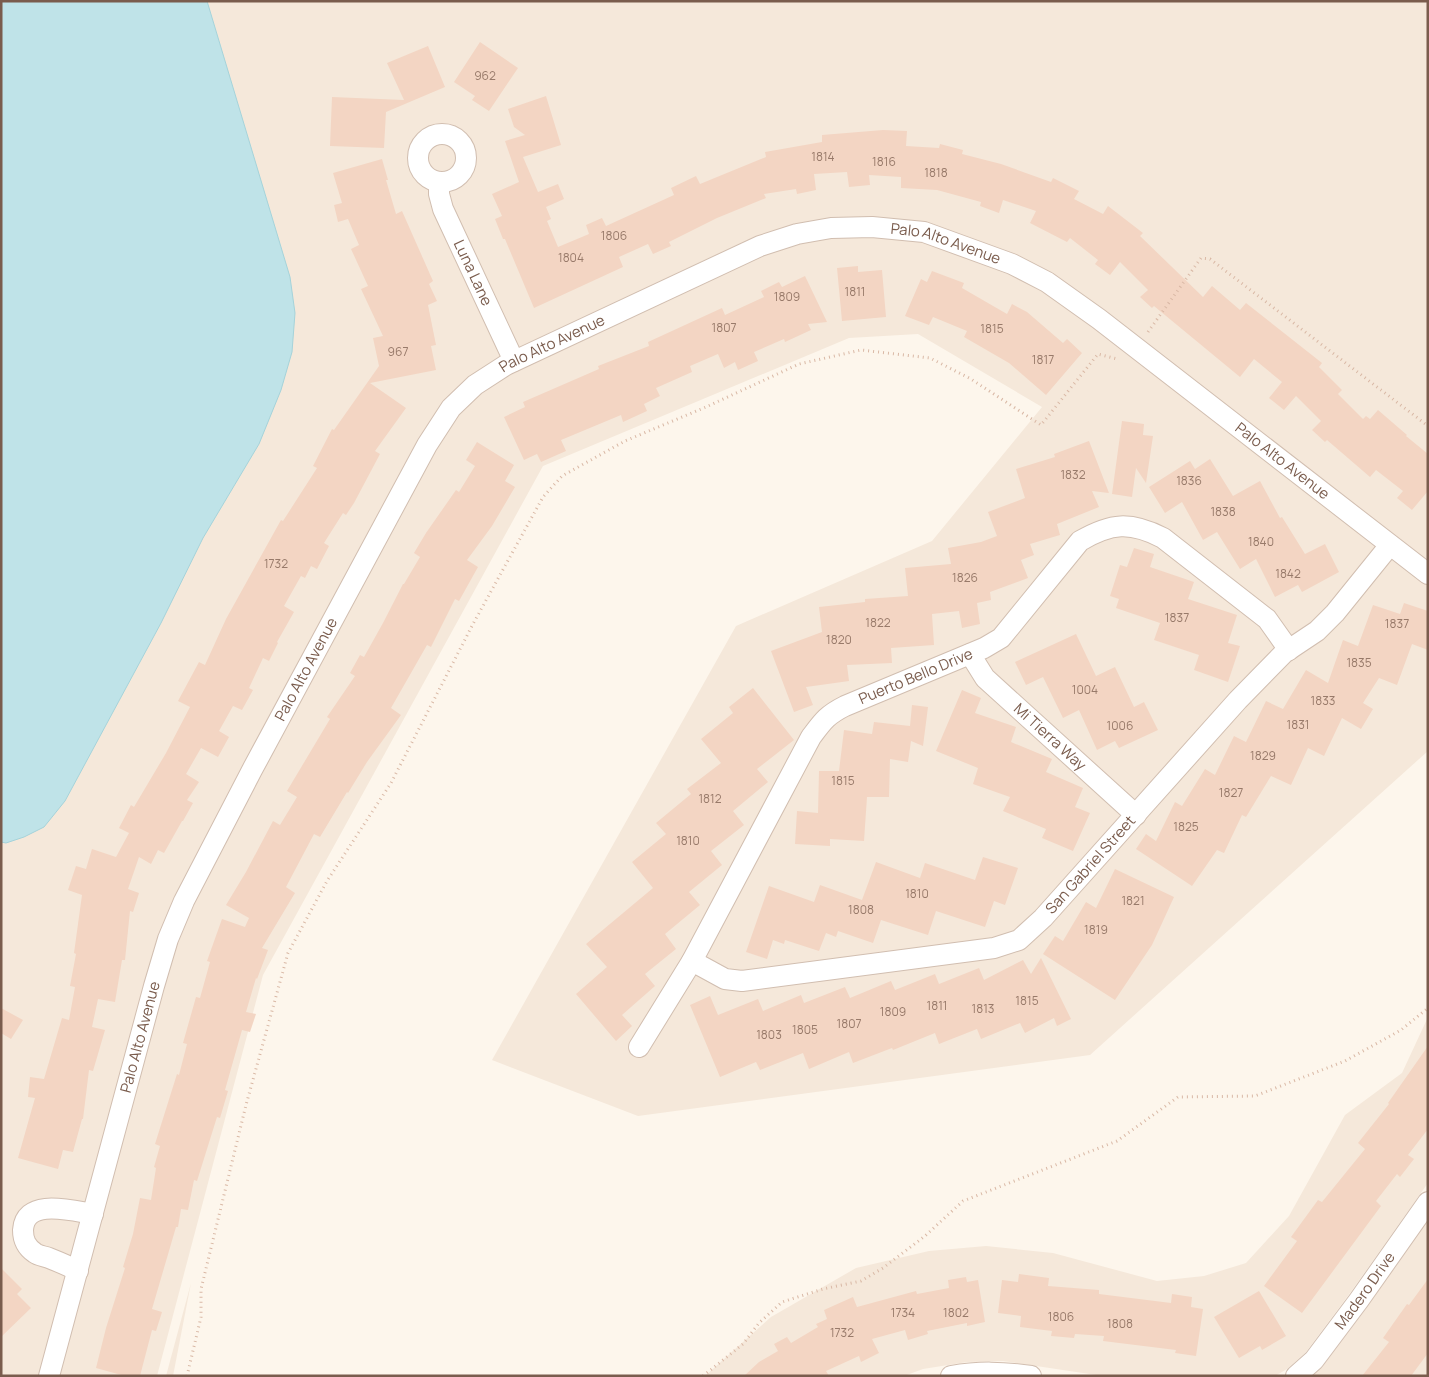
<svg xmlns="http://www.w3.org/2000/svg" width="1429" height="1377" viewBox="0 0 1429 1377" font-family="Manrope,sans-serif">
<rect width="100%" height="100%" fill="#fdf6ec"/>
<!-- residential -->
<path fill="#f5e8da" d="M 1,1 L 1428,1 L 1428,751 L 1090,1055 L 638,1116 L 492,1060 L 736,626 L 932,541 L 1042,407 L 918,334 L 849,338 L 543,466 L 263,975 L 157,1376 L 1,1376 Z
M 1428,1017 L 1428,1183 L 1350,1293 L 1306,1352 L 1287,1369 L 1275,1376 L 1103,1376 L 1003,1361 L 967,1362 L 923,1369 L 904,1376 L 705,1376 L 771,1317 L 856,1268 L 929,1251 L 986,1246 L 1053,1253 L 1157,1281 L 1204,1276 L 1246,1263 L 1289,1216 L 1345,1115 L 1402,1073 Z
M 1428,1220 L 1428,1376 L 1312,1376 L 1322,1367 L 1367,1307 Z
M 191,1283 L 173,1376 L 166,1376 Z"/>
<!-- water -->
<path fill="#bfe3e8" stroke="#a5d3da" d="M 1,1 L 207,1 L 290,277 L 295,313 L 292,352 L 281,390 L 259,444 L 203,538 L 161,623 L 65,801 L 44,827 L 24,837 L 6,843 L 1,842 Z"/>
<!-- building -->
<path fill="#f3d5c3" d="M 480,42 L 518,68 L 489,111 L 472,100 L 475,96 L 454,82 Z
M 428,46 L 445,87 L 386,112 L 384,148 L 330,146 L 332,97 L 404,100 L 387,63 Z
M 546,96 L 561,145 L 523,157 L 538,192 L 558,184 L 564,199 L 546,207 L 551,219 L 547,221 L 558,247 L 589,234 L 586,225 L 602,218 L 606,226 L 674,195 L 671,188 L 696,176 L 700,184 L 766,157 L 765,152 L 822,142 L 822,135 L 883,130 L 907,131 L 906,146 L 939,148 L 940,144 L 963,150 L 962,154 L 1001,164 L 1051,182 L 1053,178 L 1079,191 L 1074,199 L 1103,214 L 1108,206 L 1143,233 L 1140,236 L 1203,297 L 1212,286 L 1240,310 L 1246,303 L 1322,363 L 1319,367 L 1342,390 L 1338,394 L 1363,419 L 1366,416 L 1370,419 L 1378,410 L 1407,435 L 1406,436 L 1428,454 L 1428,491 L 1412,510 L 1397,498 L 1403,491 L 1376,470 L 1370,477 L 1327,440 L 1325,442 L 1312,430 L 1321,421 L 1296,396 L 1284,410 L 1269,398 L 1282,382 L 1254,359 L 1240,377 L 1154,306 L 1152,308 L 1140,297 L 1148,290 L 1120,262 L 1110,275 L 1095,264 L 1098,260 L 1070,238 L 1067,242 L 1030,223 L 1036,211 L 1003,200 L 999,213 L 980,206 L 981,202 L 937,190 L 901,188 L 901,177 L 869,175 L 870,185 L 849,187 L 847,172 L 814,174 L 816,190 L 797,194 L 796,189 L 764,194 L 766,198 L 717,218 L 669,242 L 671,246 L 653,254 L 648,244 L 619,257 L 623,267 L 534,308 L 505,239 L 503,239 L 495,219 L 502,216 L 492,194 L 519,182 L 505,141 L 525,135 L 514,127 L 508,109 Z
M 382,159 L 388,180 L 386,180 L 396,214 L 402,211 L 433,281 L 429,284 L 437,301 L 428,305 L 436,345 L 431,346 L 436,370 L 370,383 L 406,408 L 375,451 L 380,454 L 354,503 L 346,515 L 343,513 L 324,543 L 329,546 L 317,569 L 311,566 L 305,578 L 301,576 L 284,606 L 294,612 L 277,642 L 278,643 L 269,661 L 263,658 L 249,688 L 253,690 L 242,710 L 233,706 L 219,731 L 229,737 L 218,757 L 201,748 L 186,774 L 199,782 L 187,800 L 193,803 L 183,821 L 182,821 L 164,853 L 158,850 L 151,864 L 139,857 L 128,889 L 139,893 L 133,912 L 130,911 L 125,960 L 122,960 L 115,1002 L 98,999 L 92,1027 L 105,1030 L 93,1071 L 89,1070 L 83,1119 L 82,1119 L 73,1152 L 63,1150 L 58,1169 L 18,1158 L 35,1098 L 28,1097 L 30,1077 L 44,1079 L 62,1018 L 69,1020 L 75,987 L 70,986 L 76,954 L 74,953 L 82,895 L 68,890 L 76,866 L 86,869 L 92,849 L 116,857 L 129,833 L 119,828 L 131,805 L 134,807 L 166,753 L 190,707 L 178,701 L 199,662 L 205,665 L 226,619 L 281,520 L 283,521 L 317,468 L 313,466 L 332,429 L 334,430 L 379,366 L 373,338 L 383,336 L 361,289 L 368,286 L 351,249 L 359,245 L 348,219 L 338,222 L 334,205 L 342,203 L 333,173 Z
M 858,266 L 858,272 L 882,270 L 886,317 L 842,321 L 837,268 Z
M 932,271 L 964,283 L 962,288 L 1007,314 L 1012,304 L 1027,312 L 1063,343 L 1067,339 L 1082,353 L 1046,395 L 1009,363 L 964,337 L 967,331 L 933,317 L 929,325 L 905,316 L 921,279 L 927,282 Z
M 805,276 L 827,322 L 808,324 L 811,330 L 785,342 L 784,339 L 754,352 L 758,361 L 738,370 L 735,362 L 724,368 L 718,354 L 690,366 L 692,372 L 656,388 L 660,396 L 644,404 L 647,411 L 623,422 L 621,415 L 561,440 L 566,451 L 541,462 L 537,454 L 524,460 L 504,417 L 525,407 L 523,402 L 599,369 L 598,366 L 649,346 L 648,342 L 722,308 L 725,315 L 764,297 L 761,291 L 779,282 L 782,287 Z
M 1122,421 L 1144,424 L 1143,435 L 1153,436 L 1146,483 L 1136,468 L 1132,497 L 1112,494 Z
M 1089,441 L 1109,493 L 1092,491 L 1099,507 L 1057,524 L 1060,535 L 1030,544 L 1034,555 L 1021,560 L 1028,578 L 990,592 L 991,600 L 977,603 L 980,624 L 962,628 L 959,611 L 932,614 L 934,645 L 891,648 L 892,663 L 847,665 L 849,681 L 806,687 L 813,705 L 794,712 L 771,651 L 822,632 L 819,607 L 865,602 L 865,599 L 908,596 L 905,568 L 951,564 L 948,548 L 981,542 L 997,536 L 988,512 L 1025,498 L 1016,469 L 1055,457 L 1054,454 Z
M 477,442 L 514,465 L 505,481 L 515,487 L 492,526 L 467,560 L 478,567 L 459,601 L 455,599 L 431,647 L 427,645 L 391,708 L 401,715 L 367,762 L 348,793 L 347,792 L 320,837 L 314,834 L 286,887 L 295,893 L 262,948 L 268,950 L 257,979 L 256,978 L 246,1012 L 256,1014 L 250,1032 L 242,1030 L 225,1090 L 228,1091 L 220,1118 L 217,1117 L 197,1181 L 194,1180 L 188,1210 L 181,1209 L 178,1227 L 176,1227 L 152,1309 L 162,1312 L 156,1331 L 152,1330 L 140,1376 L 125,1376 L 96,1368 L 106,1328 L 125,1268 L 123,1267 L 133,1234 L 140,1198 L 151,1200 L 156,1168 L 154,1167 L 160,1146 L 155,1144 L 177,1074 L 179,1075 L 187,1044 L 183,1043 L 196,997 L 200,998 L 210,962 L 207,961 L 222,919 L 245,927 L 249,918 L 226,905 L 246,872 L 273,821 L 280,825 L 297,797 L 287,791 L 330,719 L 327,717 L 355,676 L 350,673 L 360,655 L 364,657 L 383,623 L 403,584 L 404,584 L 420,557 L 414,553 L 426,533 L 456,490 L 459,492 L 475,466 L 466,460 Z
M 1210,459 L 1233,496 L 1260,481 L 1280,518 L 1282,517 L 1305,554 L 1325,544 L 1339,572 L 1302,592 L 1298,585 L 1275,597 L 1256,559 L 1240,569 L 1217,532 L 1203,540 L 1182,502 L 1165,513 L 1149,487 L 1190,461 L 1195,469 Z
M 1134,548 L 1154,554 L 1150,567 L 1194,582 L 1188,599 L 1237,615 L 1228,643 L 1240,646 L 1228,682 L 1194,670 L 1199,655 L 1154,640 L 1160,623 L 1116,608 L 1119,599 L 1110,596 L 1120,565 L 1127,567 Z
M 1404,603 L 1428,611 L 1428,650 L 1412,644 L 1397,685 L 1379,678 L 1363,703 L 1373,709 L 1361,729 L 1342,718 L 1324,756 L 1308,748 L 1291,785 L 1271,776 L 1246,817 L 1242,815 L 1224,853 L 1217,850 L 1192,886 L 1136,849 L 1146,834 L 1156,841 L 1175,802 L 1182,806 L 1205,769 L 1215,775 L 1234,736 L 1246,742 L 1266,701 L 1283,709 L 1306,670 L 1328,683 L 1343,640 L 1358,646 L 1373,605 L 1400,614 Z
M 1076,634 L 1096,676 L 1115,667 L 1134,707 L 1144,702 L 1158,730 L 1119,748 L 1115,741 L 1097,750 L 1079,710 L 1063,718 L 1043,677 L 1026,685 L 1015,662 Z
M 753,688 L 794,740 L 757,769 L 768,782 L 733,811 L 744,825 L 711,851 L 722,865 L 689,892 L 700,905 L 665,934 L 676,949 L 645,974 L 655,986 L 622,1015 L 632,1026 L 616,1041 L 576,994 L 607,967 L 586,944 L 653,888 L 632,862 L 666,834 L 656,823 L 691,794 L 687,789 L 721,763 L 701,739 L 733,713 L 729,707 Z
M 962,690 L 981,698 L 975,713 L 1016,727 L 1011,742 L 1052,759 L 1046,772 L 1083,788 L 1075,807 L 1090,813 L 1073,851 L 1042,838 L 1046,829 L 1003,811 L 1010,797 L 973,784 L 978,768 L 936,751 Z
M 912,705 L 928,707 L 923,746 L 911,741 L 908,762 L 890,759 L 889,797 L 867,797 L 864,841 L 830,839 L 830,846 L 795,844 L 797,811 L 818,813 L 819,771 L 839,771 L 844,730 L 872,734 L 874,722 L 910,726 Z
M 983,857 L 1018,868 L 1005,905 L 994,901 L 985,927 L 936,911 L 928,935 L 881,920 L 873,943 L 838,931 L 836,937 L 826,933 L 819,951 L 785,940 L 784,944 L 773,940 L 767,959 L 746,952 L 769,886 L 814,902 L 820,885 L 862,900 L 876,862 L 920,878 L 925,863 L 975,880 Z
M 1115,869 L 1174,897 L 1152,945 L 1115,1000 L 1043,954 L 1055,936 L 1063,941 L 1086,902 L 1096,908 Z
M 1041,958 L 1071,1019 L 1057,1026 L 1054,1018 L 1025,1033 L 1020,1023 L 981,1039 L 977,1029 L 939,1044 L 935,1033 L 893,1050 L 892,1048 L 853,1063 L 849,1052 L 809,1069 L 803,1053 L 760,1070 L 756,1062 L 720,1077 L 690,1005 L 710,996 L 718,1015 L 758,999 L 763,1011 L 801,995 L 804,1003 L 845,987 L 850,998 L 891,981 L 895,990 L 935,974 L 939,984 L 979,968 L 984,980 L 1023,960 L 1031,974 Z
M 1,1008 L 23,1020 L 11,1039 L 1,1033 Z
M 1428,1046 L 1428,1129 L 1408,1155 L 1414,1159 L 1400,1177 L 1397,1174 L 1376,1201 L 1381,1206 L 1302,1313 L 1264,1286 L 1297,1241 L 1291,1237 L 1318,1200 L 1322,1202 L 1365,1149 L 1358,1143 L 1389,1104 L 1388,1103 Z
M 1,1268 L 22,1289 L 17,1294 L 31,1308 L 1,1337 Z
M 1019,1274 L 1049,1278 L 1048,1286 L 1099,1290 L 1099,1294 L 1171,1303 L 1172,1294 L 1192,1297 L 1191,1307 L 1203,1309 L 1196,1356 L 1175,1353 L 1176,1350 L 1103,1341 L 1104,1336 L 1075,1334 L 1074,1338 L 1051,1336 L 1052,1331 L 1020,1327 L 1021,1316 L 998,1313 L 1002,1280 L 1018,1282 Z
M 966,1277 L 967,1282 L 978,1280 L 985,1322 L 967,1326 L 967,1323 L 927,1331 L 928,1334 L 908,1340 L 905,1330 L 872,1339 L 879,1353 L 861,1362 L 859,1356 L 826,1371 L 829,1376 L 744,1376 L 759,1362 L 778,1351 L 774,1344 L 787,1337 L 791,1343 L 818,1327 L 816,1324 L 827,1319 L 824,1310 L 853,1297 L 857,1307 L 916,1291 L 917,1294 L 949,1288 L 948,1280 Z
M 1428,1279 L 1428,1353 L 1411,1376 L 1362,1376 L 1389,1342 L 1383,1338 L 1407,1304 L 1409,1305 Z
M 1259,1291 L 1286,1336 L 1262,1350 L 1260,1346 L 1239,1358 L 1214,1317 Z"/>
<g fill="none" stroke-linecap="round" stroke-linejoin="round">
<defs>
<g id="street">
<circle cx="442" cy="158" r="24"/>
<path id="s1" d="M 439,182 L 439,194 L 443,209 L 514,361"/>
<path id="s2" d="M 970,654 L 985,678 L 1136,815"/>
<path id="s3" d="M 692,961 L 725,979 L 742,981 L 994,948 L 1019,940 L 1043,918 L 1238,700 L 1284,653 L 1317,631 L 1335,613 L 1390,545"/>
<path id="s4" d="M 639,1047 L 692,961 L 811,737 C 823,721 827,715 845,706 L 984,648 L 1001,638 L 1080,541 C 1111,523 1130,521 1163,538 L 1267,619 L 1289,650"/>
<path d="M 78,1271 C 69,1266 59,1262 49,1258 C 44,1256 39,1256 35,1253 C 26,1247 23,1240 23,1230 C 25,1197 73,1211 93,1214"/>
<path id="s5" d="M 49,1376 L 154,986 L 168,939 L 184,901 L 252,770 L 427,445 L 451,408 L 475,385 L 506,365 L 760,246 L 797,234 L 831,228 L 872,227 L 924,232 L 1012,264 L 1047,282 L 1099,319 L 1428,574"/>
<path d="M 951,1376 C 980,1371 1002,1372 1031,1376"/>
<path id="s6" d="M 1296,1376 L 1314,1360 L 1359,1300 L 1428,1202"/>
</g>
</defs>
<!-- street casing -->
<use href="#street" stroke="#d1beb0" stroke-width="22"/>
<!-- path -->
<path stroke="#d9b8a5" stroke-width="3" stroke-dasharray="1 4" stroke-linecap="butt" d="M 1148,332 L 1201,258 L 1210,259 L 1428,426
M 187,1376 L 201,1317 L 201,1289 L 246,1105 L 288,953 L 327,881 L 391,783 L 473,624 L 543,497 L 562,476 L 625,441 L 706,407 L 799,364 L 861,350 L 930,358 L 971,379 L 1041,425 L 1098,354 L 1117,359
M 703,1376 L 743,1344 L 759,1323 L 782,1302 L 823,1289 L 861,1281 L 883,1268 L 925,1236 L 963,1201 L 1117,1141 L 1178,1097 L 1255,1096 L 1345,1061 L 1401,1030 L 1428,1008"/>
<!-- street -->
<use href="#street" stroke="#fff" stroke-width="20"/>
</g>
<g text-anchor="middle" stroke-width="4.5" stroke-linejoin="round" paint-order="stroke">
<!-- number labels -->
<g font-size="12" fill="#987a6a">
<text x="485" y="80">962</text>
<text x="823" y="161">1814</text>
<text x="884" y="166">1816</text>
<text x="936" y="177">1818</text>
<text x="614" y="240">1806</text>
<text x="571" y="262">1804</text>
<text x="855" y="296">1811</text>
<text x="787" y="301">1809</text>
<text x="724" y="332">1807</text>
<text x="992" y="333">1815</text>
<text x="398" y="356">967</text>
<text x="1043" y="364">1817</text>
<text x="1073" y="479">1832</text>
<text x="1189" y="485">1836</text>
<text x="1223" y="516">1838</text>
<text x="1261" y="546">1840</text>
<text x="276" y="568">1732</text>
<text x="1288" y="578">1842</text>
<text x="965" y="582">1826</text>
<text x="1177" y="622">1837</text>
<text x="878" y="627">1822</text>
<text x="1397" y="628">1837</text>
<text x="839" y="644">1820</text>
<text x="1359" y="667">1835</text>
<text x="1085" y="694">1004</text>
<text x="1323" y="705">1833</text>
<text x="1298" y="729">1831</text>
<text x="1120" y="730">1006</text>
<text x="1263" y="760">1829</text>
<text x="843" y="785">1815</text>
<text x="1231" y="797">1827</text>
<text x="710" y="803">1812</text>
<text x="1186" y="831">1825</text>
<text x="688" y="845">1810</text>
<text x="917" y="898">1810</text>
<text x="1133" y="905">1821</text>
<text x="861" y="914">1808</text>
<text x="1096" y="934">1819</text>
<text x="1027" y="1005">1815</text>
<text x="937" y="1010">1811</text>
<text x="983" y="1013">1813</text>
<text x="893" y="1016">1809</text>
<text x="849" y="1028">1807</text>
<text x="805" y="1034">1805</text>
<text x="769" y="1039">1803</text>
<text x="903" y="1317">1734</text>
<text x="956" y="1317">1802</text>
<text x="1061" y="1321">1806</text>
<text x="1120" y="1328">1808</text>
<text x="842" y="1337">1732</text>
</g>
<!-- street labels -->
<g font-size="15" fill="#7a5c4d" stroke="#fffaf3">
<text dy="5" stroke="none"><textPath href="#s5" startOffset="1596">Palo Alto Avenue</textPath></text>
<text dy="5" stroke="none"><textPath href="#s1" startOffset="98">Luna Lane</textPath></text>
<text dy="5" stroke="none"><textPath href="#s5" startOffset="1176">Palo Alto Avenue</textPath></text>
<text dy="5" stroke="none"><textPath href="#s5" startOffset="2001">Palo Alto Avenue</textPath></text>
<text dy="5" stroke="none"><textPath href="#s5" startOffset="756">Palo Alto Avenue</textPath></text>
<text dy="5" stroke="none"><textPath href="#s4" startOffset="478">Puerto Bello Drive</textPath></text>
<text dy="5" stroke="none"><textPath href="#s2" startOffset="116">Mi Tierra Way</textPath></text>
<text dy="5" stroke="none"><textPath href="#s3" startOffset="439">San Gabriel Street</textPath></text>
<text dy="5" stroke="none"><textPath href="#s5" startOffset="351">Palo Alto Avenue</textPath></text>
<text dy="5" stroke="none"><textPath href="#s6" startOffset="110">Madero Drive</textPath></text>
</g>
</g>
<!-- border -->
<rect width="1429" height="1377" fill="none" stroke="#7a5c4d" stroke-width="5"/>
</svg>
